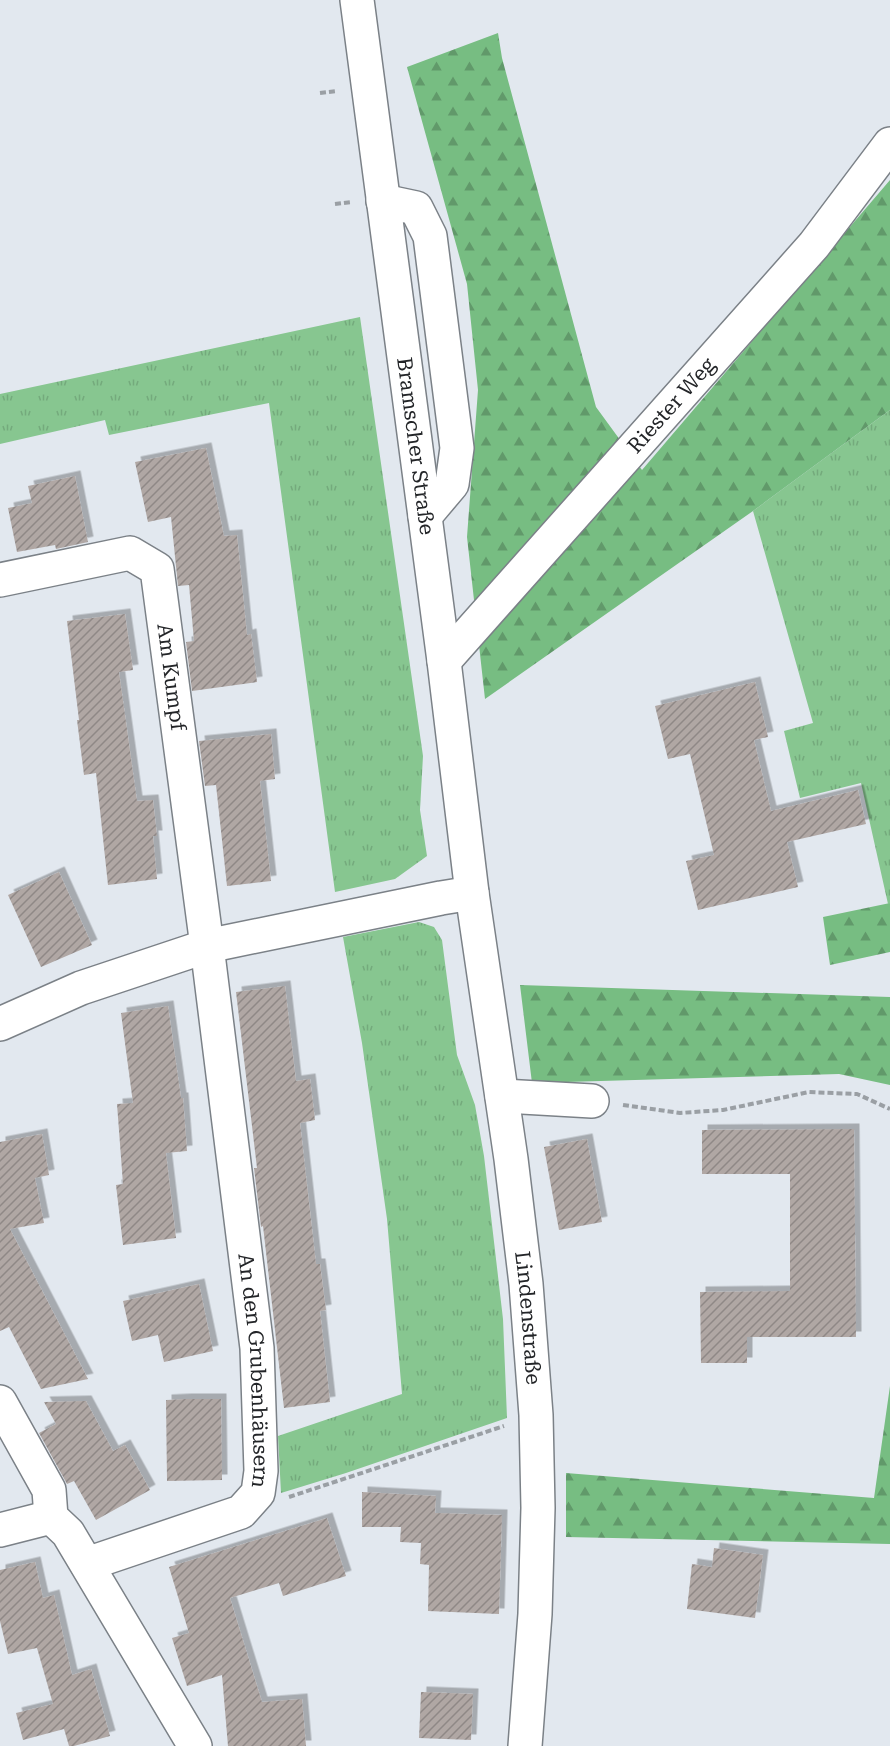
<svg xmlns="http://www.w3.org/2000/svg" width="890" height="1746" viewBox="0 0 890 1746" font-family="'Roboto Serif',serif">
<defs>
<pattern id="grass-tufts" width="24" height="20" patternUnits="userSpaceOnUse" patternTransform="scale(1.5)"><rect width="24" height="20" fill="#87c690"/><path d="M3 7l-1-3M5 7V3M7 7l1-3M15 17l-1-3M17 17v-4M19 17l1-3" fill="none" stroke="#74aa7c"/></pattern>
<pattern id="forest-firs" width="22" height="20" patternUnits="userSpaceOnUse" patternTransform="scale(1.5)"><rect width="22" height="20" fill="#77bd82"/><path d="M5 1l3.5 6h-7zM16 11l3.5 6h-7z" fill="#61996a"/></pattern>
<pattern id="building-hatch" width="6" height="6" patternUnits="userSpaceOnUse" patternTransform="scale(1.5)"><rect width="6" height="6" fill="#b0a7a4"/><path d="M-1 1l2-2M0 6l6-6M5 7l2-2" fill="none" stroke="#8f8886"/></pattern>
<filter id="shadow"><feDropShadow dx="5.5" dy="-5.5" stdDeviation="0" flood-color="#0004"/></filter>
</defs>
<rect width="100%" height="100%" fill="#e2e8ef"/>
<!-- grass -->
<path fill="url(#grass-tufts)" d="M 360,317 L 423,756 L 420,810 L 427,856 L 395,879 L 335,892 L 269,403 L 109,435 L 105,420 L 0,444 L 0,394 Z
M 890,410 L 890,903 L 888,904 L 861,783 L 800,798 L 784,731 L 813,723 L 753,511 Z
M 419,922 L 434,927 L 442,940 L 457,1055 L 475,1105 L 484,1156 L 503,1319 L 507,1418 L 346,1473 L 281,1493 L 278,1436 L 402,1394 L 387,1219 L 362,1043 L 343,937 Z"/>
<!-- forest -->
<path fill="url(#forest-firs)" d="M 498,33 L 502,58 L 596,407 L 642,470 L 890,180 L 890,410 L 753,511 L 485,699 L 467,537 L 478,390 L 467,284 L 407,67 Z
M 890,903 L 890,952 L 830,965 L 823,917 Z
M 520,985 L 890,997 L 890,1085 L 839,1074 L 532,1083 Z
M 890,1386 L 890,1544 L 566,1537 L 566,1473 L 874,1498 Z"/>
<!-- building -->
<path fill="url(#building-hatch)" filter="url(#shadow)" d="M 206,448 L 224,536 L 237,535 L 247,635 L 251,634 L 257,682 L 192,691 L 186,642 L 194,641 L 189,585 L 178,586 L 171,517 L 148,522 L 135,462 Z
M 75,476 L 88,542 L 56,549 L 55,545 L 17,552 L 8,508 L 32,503 L 28,486 Z
M 125,614 L 133,670 L 119,672 L 137,801 L 153,800 L 157,836 L 153,836 L 157,879 L 108,885 L 96,773 L 84,775 L 77,720 L 79,720 L 67,621 Z
M 755,682 L 768,737 L 754,740 L 771,811 L 858,790 L 866,824 L 787,842 L 798,887 L 698,910 L 686,861 L 714,855 L 690,754 L 668,759 L 655,706 Z
M 271,734 L 275,779 L 260,781 L 271,881 L 227,886 L 216,785 L 205,786 L 199,741 Z
M 59,872 L 92,945 L 41,967 L 8,895 Z
M 285,986 L 296,1081 L 310,1079 L 315,1120 L 300,1123 L 316,1264 L 320,1264 L 326,1310 L 320,1311 L 330,1402 L 284,1408 L 263,1226 L 261,1227 L 254,1168 L 257,1168 L 236,992 Z
M 168,1006 L 181,1098 L 183,1098 L 187,1151 L 166,1153 L 176,1238 L 123,1245 L 116,1185 L 123,1184 L 117,1104 L 133,1103 L 121,1013 Z
M 854,1129 L 856,1337 L 747,1337 L 747,1363 L 701,1363 L 700,1292 L 790,1291 L 790,1174 L 702,1174 L 702,1130 Z
M 42,1134 L 49,1175 L 35,1178 L 44,1223 L 10,1229 L 88,1379 L 41,1389 L 9,1327 L 0,1331 L 0,1142 Z
M 587,1139 L 602,1222 L 559,1230 L 544,1147 Z
M 199,1284 L 213,1351 L 164,1362 L 158,1335 L 132,1341 L 123,1301 Z
M 186,1399 L 221,1399 L 222,1480 L 167,1481 L 166,1400 Z
M 86,1401 L 113,1451 L 125,1445 L 150,1490 L 96,1520 L 74,1481 L 67,1484 L 39,1433 L 56,1424 L 44,1402 Z
M 362,1492 L 436,1496 L 435,1513 L 502,1515 L 499,1614 L 428,1611 L 429,1565 L 420,1564 L 421,1543 L 400,1542 L 401,1527 L 362,1527 Z
M 327,1518 L 346,1576 L 283,1596 L 279,1583 L 230,1598 L 262,1702 L 302,1699 L 306,1746 L 228,1746 L 222,1675 L 187,1686 L 172,1638 L 189,1633 L 169,1567 Z
M 714,1548 L 763,1555 L 755,1618 L 687,1609 L 692,1564 L 712,1567 Z
M 35,1562 L 43,1598 L 54,1595 L 72,1675 L 91,1669 L 110,1736 L 74,1746 L 69,1746 L 64,1729 L 23,1740 L 16,1713 L 53,1704 L 37,1648 L 8,1654 L 0,1621 L 0,1570 Z
M 421,1692 L 473,1694 L 471,1740 L 419,1738 Z"/>
<g fill="none" stroke-linecap="round" stroke-linejoin="round">
<defs>
<g id="minor">
<path id="s1" d="M 357,0 L 444,661 L 472,893 L 511,1159 L 526,1284 L 536,1415 L 538,1508 L 535,1614 L 525,1746"/>
<path d="M 383,201 L 416,208 L 430,236 L 457,448 L 452,484 L 425,516"/>
<path id="s2" d="M 0,580 L 130,553 L 157,569 L 207,946 L 257,1348 L 261,1471 L 258,1493 L 241,1512 L 87,1564"/>
<path id="s3" d="M 444,661 L 814,245 L 890,144"/>
<path d="M 0,1024 L 81,988 L 207,946 L 441,898 L 472,893"/>
<path d="M 502,1096 L 592,1101"/>
<path d="M 0,1402 L 49,1490 L 51,1517 L 68,1533 L 195,1746"/>
<path d="M 0,1530 L 51,1517"/>
</g>
</defs>
<!-- minor casing -->
<use href="#minor" stroke="#7b8187" stroke-width="36"/>
<!-- path -->
<path stroke="#9a9fa4" stroke-width="4" stroke-dasharray="6 3" stroke-linecap="butt" d="M 320,93 L 337,91
M 335,204 L 352,202
M 623,1105 L 680,1113 L 723,1110 L 809,1092 L 857,1094 L 890,1109
M 289,1497 L 504,1426"/>
<!-- minor -->
<use href="#minor" stroke="#fff" stroke-width="33"/>
</g>
<g text-anchor="middle" stroke-width="4.5" stroke-linejoin="round" paint-order="stroke">
<!-- street labels -->
<g font-size="21" fill="#232528" stroke="#e2e8ef">
<text dy="7" stroke="none"><textPath href="#s3" startOffset="342">Riester Weg</textPath></text>
<text dy="7" stroke="none"><textPath href="#s1" startOffset="450">Bramscher Straße</textPath></text>
<text dy="7" stroke="none"><textPath href="#s2" startOffset="273">Am Kumpf</textPath></text>
<text dy="7" stroke="none"><textPath href="#s1" startOffset="1329">Lindenstraße</textPath></text>
<text dy="7" stroke="none"><textPath href="#s2" startOffset="972">An den Grubenhäusern</textPath></text>
</g>
</g>
</svg>
